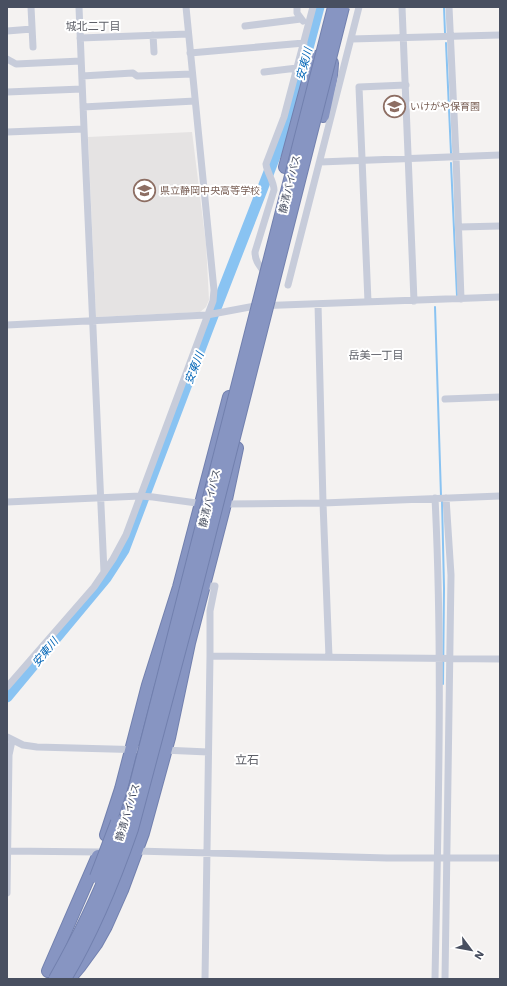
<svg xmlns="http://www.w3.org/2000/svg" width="507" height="986" viewBox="0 0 507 986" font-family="'Work Sans','Noto Sans JP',sans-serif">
<rect width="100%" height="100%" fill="#f4f2f1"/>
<!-- education -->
<path fill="#e5e3e3" d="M 192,132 L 206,244 L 209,300 L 206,307 L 200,312 L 96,317 L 88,137 Z"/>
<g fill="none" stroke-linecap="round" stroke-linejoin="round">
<!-- stream -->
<path stroke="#89c3f2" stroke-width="2" d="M 444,7 L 445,33
M 446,43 L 451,153
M 451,163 L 457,296
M 435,307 L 441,496
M 442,500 L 444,588 L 443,684"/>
<!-- river -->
<path stroke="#89c3f2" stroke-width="11" d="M 7,697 L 106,578 L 124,550 L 209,326 L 288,123 L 319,7"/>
<defs>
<path id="highway" d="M 323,116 L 331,79 L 332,63
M 285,167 L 310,74 L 319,56
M 106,835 L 121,789 L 148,685 L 179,587 L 229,397
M 48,971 L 98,856
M 69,979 L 80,966 L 96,944 L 106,926 L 122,890 L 143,833 L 169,738 L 189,643 L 225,504 L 237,448"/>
</defs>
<!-- highway casing -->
<use href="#highway" stroke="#7280ae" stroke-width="14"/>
<!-- street -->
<path stroke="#c7ccda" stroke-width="7" d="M 31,7 L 33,47
M 79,7 L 84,129 L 104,572
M 297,7 L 297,13 L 303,21
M 402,7 L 414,301
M 449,7 L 456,157 L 461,299
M 245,26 L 301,19
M 7,31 L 32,29
M 153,35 L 154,52
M 80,38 L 188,34
M 351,39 L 500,35
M 190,53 L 304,43
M 7,59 L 16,64 L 81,61
M 264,72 L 297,68
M 82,76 L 133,73 L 137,76 L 192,74
M 7,92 L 82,89
M 83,107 L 195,101
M 7,132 L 84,129
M 320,162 L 500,155
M 459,227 L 500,226
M 265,273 C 259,265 255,261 255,252 L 274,190 C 274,181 267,173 266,164 L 284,117 L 313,7
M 288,285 L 359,7
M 368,302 L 359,87 L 406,85
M 318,304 L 323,503 L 329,657
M 7,325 L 207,315 L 255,306 L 500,297
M 445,399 L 500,397
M 7,502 L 140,496 L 153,497 L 204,504
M 222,504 L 323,503 L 500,496
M 203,586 L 215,586 L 210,611 L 210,656 L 205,979
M 210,656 L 500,659
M 7,687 L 94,587 L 113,559 L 126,535 L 213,301 L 214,290 L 186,7
M 7,737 L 23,745 L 37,747 L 148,750
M 163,750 L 208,752
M 7,851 L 100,852
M 136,851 L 387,858 L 500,858
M 7,893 L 9,755 L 12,741
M 435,979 C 438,819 443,658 435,498
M 445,979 L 451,575 L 446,498"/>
<!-- highway -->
<use href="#highway" stroke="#8795c2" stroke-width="12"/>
<defs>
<path id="highway-bridge" d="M 96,877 L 117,822
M 55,979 C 77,940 97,900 113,858 C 122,835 128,811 135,788 L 334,7
M 65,979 C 93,932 114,881 132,829 L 191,607 L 343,7"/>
</defs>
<!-- highway-bridge casing -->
<use href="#highway-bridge" stroke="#7280ae" stroke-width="14" stroke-linecap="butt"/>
<!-- highway-bridge -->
<use href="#highway-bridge" stroke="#8795c2" stroke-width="12"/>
</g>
<!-- icons -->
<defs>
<symbol id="school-ring" viewBox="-11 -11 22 22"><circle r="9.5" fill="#fff" stroke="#8d6e63" stroke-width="1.5"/><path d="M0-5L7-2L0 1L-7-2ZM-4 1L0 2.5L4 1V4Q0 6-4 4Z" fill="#8d6e63"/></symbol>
</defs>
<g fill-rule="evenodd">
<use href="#school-ring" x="382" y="94" width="25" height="25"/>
<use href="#school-ring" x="132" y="178" width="25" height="25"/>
</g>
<g text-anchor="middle" stroke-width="4" stroke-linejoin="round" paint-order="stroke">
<!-- education labels -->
<g font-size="10" fill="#785e54" stroke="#fff" text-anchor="start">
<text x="410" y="110">いけがや保育園</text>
<text x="160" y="194">県立静岡中央高等学校</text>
</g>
<!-- street labels -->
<g font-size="10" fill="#484f60" stroke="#fff">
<text transform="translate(289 184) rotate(-76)" y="4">静清バイパス</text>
<text transform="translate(209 498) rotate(-76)" y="4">静清バイパス</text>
<text transform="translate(127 812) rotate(-73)" y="4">静清バイパス</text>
</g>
<!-- neighbourhood labels -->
<g font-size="11" fill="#5d5f67" stroke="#fff">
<text x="93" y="30">城北二丁目</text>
<text x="376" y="359">岳美一丁目</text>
</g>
<!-- water labels -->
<g font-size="11" font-style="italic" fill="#0366b7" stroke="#fff">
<text transform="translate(304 64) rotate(-75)" y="4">安東川</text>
<text transform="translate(194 368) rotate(-69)" y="4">安東川</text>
<text transform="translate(45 652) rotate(-50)" y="4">安東川</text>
</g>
<!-- quarter labels -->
<g font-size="12" fill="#5d5f67" stroke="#fff">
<text x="247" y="764">立石</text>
</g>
</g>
<!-- border -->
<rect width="507" height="986" fill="none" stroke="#484f60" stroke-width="16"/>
<!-- north arrow -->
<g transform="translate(471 950) rotate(122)" stroke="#ffffff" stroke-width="3" paint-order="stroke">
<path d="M0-3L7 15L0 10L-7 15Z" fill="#484f60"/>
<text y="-6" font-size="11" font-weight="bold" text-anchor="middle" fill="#484f60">N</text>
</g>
</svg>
